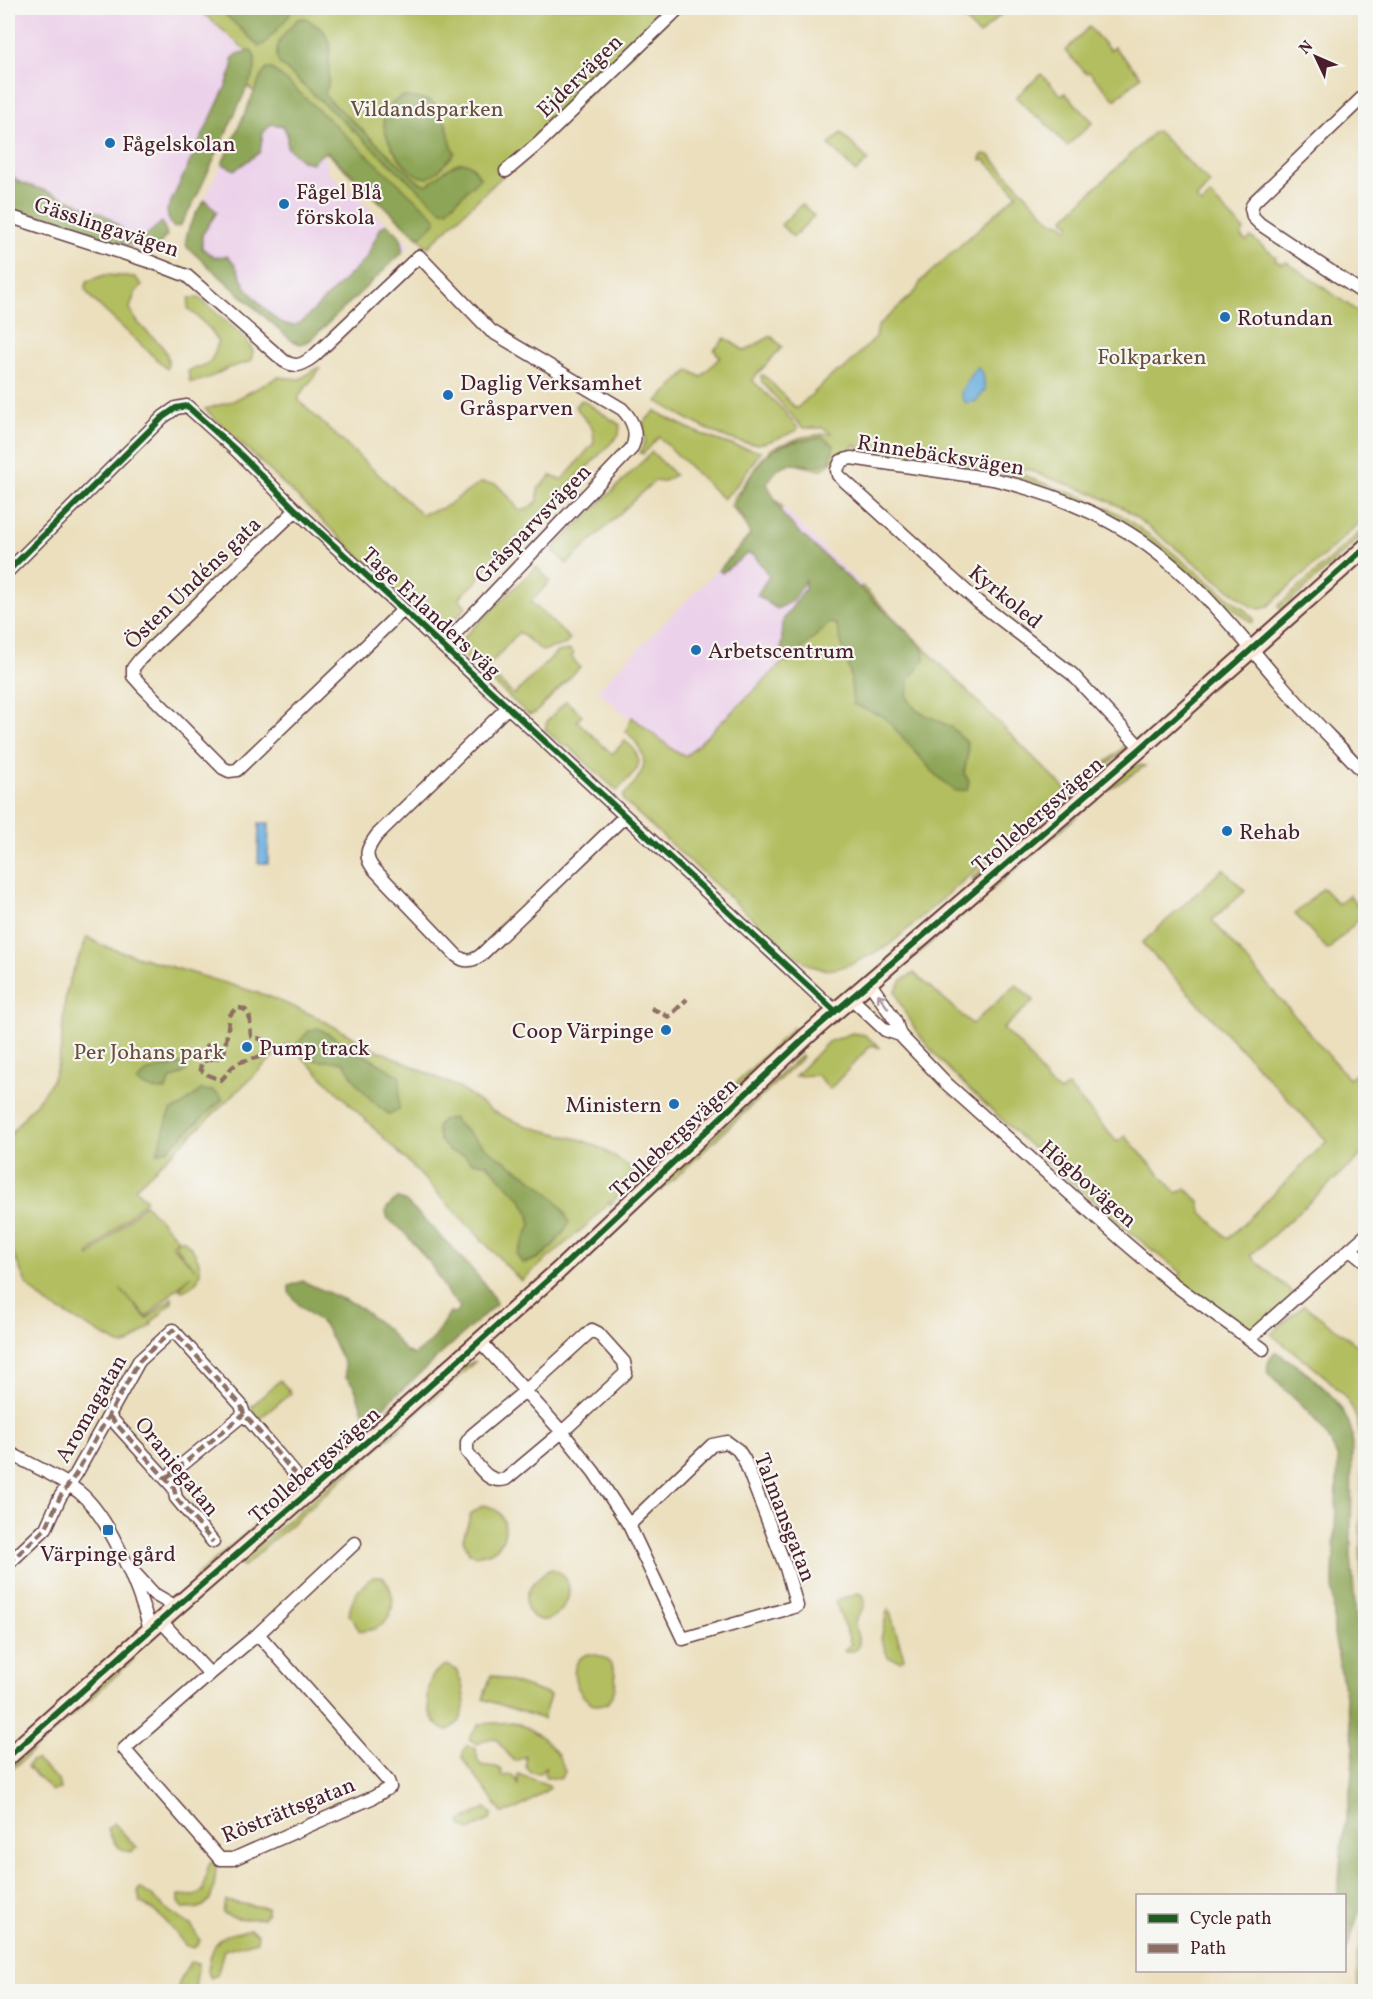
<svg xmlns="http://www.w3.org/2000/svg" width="1373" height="1999" viewBox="0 0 1373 1999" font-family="Vollkorn,serif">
<rect width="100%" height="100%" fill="#f6f6f2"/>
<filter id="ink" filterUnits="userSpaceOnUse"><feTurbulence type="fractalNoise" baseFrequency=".0167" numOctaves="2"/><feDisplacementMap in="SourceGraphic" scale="12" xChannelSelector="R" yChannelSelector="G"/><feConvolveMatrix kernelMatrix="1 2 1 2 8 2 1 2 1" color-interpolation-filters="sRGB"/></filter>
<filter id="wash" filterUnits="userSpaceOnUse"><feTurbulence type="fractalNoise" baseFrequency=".008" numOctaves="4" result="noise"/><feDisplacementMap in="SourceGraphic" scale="24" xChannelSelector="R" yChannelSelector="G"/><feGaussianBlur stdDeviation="1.35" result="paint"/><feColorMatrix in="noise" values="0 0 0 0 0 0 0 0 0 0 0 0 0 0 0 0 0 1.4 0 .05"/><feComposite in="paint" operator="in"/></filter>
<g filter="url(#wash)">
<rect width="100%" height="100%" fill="#ebdfbd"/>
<!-- built -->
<path fill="#ecd1ea" d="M 8,8 L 195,8 L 245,52 L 179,217 L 153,241 L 8,203 Z
M 254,94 L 322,149 L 330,174 L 411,245 L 310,336 L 293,339 L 188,235 Z
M 781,506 L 862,586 L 680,761 L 597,690 Z"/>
<!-- green -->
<path fill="#b2be5f" stroke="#7e6e45" stroke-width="1.5" d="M 197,8 L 679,8 L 428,247 L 324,150 L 243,83 L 247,51 Z
M 959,8 L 1008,8 L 979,35 L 956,11 Z
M 1089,27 L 1110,50 L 1114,47 L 1141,76 L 1115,100 L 1089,72 L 1086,73 L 1065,51 Z
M 1041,74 L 1062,96 L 1065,93 L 1093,122 L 1067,146 L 1039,116 L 1037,118 L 1016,97 Z
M 1157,131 L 1210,183 L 1196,199 L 1202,204 L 1210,195 L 1244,230 L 1241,237 L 1247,241 L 1251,237 L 1276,257 L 1275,260 L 1282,264 L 1287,262 L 1363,315 L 1361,317 L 1365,320 L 1365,518 L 1267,607 L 1261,609 L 1252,607 L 1125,509 L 1092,493 L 1041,475 L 1031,470 L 1014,466 L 1024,475 L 1037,481 L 1087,499 L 1121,515 L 1159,542 L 1246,611 L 1254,619 L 1252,623 L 1148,540 L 1115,517 L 1102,511 L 1009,475 L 858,454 L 858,446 L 854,445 C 849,452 843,451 836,457 C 830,462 828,467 820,470 L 782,461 L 760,484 L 783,507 L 755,535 L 731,506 L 734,498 L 748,478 L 764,456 L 773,448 L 802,437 L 831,433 L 823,428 L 803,428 L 762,382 L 761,376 L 763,375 L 768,379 L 796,409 L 835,373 L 844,369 L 876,337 L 878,326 L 916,291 L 921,281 L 1017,194 L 985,160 L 981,160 L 980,158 L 983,154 L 989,155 L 1046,216 L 1054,222 L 1061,223 L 1067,228 L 1071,224 L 1065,221 L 1064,218 L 1153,133 Z
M 841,133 L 868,160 L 856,172 L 829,145 Z
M 802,204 L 814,216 L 793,237 L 781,225 Z
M 105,275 L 135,277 L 142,285 L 135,293 L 130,308 C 132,312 134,317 137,321 C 148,337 174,347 167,369 L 92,299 L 85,289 L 87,281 Z
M 189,298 L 199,298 L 246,339 L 253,351 L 251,361 C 244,364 235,365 227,369 C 215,374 205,382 190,382 L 188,371 C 194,367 196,368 202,366 C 213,363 215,352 218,342 L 211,330 L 188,308 Z
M 771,336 L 782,347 L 752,380 L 782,409 L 798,428 L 796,431 C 784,435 770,444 756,444 C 729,444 681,416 657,401 L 689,370 L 701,377 L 720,357 L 714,350 L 725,338 L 745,351 Z
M 317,368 L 320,369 L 299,396 L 299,401 L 421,514 L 443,508 L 480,483 L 496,484 L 511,499 L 519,511 L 527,509 L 538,501 L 538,489 L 551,476 L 561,480 C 573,470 582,455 594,443 L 593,429 L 575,406 L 582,400 L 620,425 L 619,435 L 481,574 L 476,582 L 459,598 L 466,607 L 445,630 L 439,632 L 205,409 L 233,401 L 278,377 L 300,379 Z
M 655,411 C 687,429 724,447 761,451 L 734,489 L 723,499 L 659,437 L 643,454 L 640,453 L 645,442 L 643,423 Z
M 652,452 L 675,475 L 662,482 L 654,481 L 567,564 L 555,552 L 554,548 Z
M 1365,528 L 1365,534 L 1281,610 L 1278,606 Z
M 536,567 L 550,581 L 531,602 L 570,639 L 566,644 L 542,651 L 519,632 L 486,669 L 514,695 L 557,652 L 570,650 L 574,654 L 571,657 L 580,667 L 535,713 L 529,715 L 463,655 C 458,646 462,640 468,633 Z
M 862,586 L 1067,791 L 889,945 C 873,953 841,973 823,969 C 809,967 798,957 786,949 L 624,801 L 623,796 C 647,771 653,758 626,731 L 632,717 L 676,752 L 686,756 Z
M 566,701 L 582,715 L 577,721 L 612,754 L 625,741 L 634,749 L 639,761 L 637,769 L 617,791 L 568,746 L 564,746 L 545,730 L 547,721 Z
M 1125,746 L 1127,748 L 973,881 L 973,877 Z
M 1138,765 L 1145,766 L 1105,792 L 908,962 L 906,961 L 1132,766 Z
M 1223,869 L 1245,891 L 1212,920 L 1349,1079 L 1365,1065 L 1365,1152 L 1250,1256 L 1297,1296 L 1250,1338 L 1171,1282 L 1182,1273 C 1119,1225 1059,1173 1001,1119 C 961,1081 915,1044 895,991 L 902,980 L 914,973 L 972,1024 L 1016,985 L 1034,1000 L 1003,1029 L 1024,1049 L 1048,1083 L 1060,1092 L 1068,1086 L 1117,1142 L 1125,1136 L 1177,1193 L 1186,1188 L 1199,1202 L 1201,1211 L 1228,1239 L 1327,1141 L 1142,943 Z
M 1323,888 L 1338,904 L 1349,895 L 1365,913 L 1328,950 L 1295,914 Z
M 87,937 L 103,946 L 268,996 L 317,1017 L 367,1045 L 459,1088 L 494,1112 L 507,1118 L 530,1127 L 582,1140 L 602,1149 L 637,1172 L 619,1191 L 619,1194 L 610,1205 L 609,1202 L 587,1225 L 521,1281 L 410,1164 L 288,1043 L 135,1188 L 146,1200 L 88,1255 L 89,1257 L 145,1204 L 178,1239 L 172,1245 L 196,1270 L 176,1247 L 175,1243 L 180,1239 L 184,1240 C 201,1256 210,1281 182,1291 L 179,1289 L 191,1275 L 147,1317 L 120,1289 L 147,1319 L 172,1298 L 172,1303 L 151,1323 L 152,1325 L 130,1343 L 122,1346 L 46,1303 L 27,1285 L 8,1242 L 8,1139 C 20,1118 40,1102 52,1080 C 66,1052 60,1019 67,989 C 71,972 81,955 87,937 Z
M 793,1028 L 798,1031 L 791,1039 L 732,1094 L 729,1090 Z
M 852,1033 L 865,1035 L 881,1048 L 871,1045 L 830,1089 L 817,1075 L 795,1076 L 828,1042 Z
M 801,1055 L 803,1057 L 672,1181 L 661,1191 L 658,1188 Z
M 1304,1305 L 1365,1351 L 1365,1628 C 1362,1594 1360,1560 1360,1526 C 1360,1488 1370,1432 1347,1400 C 1327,1373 1296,1356 1271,1334 Z
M 476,1361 L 243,1567 L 239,1562 L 367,1453 L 463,1366 Z
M 280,1380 L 291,1393 L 259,1419 L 251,1408 L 252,1406 Z
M 394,1405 L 394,1410 L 197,1579 L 196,1576 Z
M 483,1505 C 521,1511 505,1565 469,1553 L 463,1539 L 471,1514 Z
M 552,1569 C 592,1583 551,1640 530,1613 C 518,1598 537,1573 552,1569 Z
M 373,1577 L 383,1577 C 402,1600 392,1632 360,1631 L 349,1615 C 351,1599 360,1586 373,1577 Z
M 858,1593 L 863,1595 C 869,1610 858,1610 855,1622 C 854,1632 869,1654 846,1651 L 844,1650 L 851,1644 L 835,1601 Z
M 889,1609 L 904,1658 L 901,1661 L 888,1657 L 881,1639 L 887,1611 Z
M 587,1654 C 616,1653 623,1683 608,1703 C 607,1703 600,1705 598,1705 C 579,1703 562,1665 587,1654 Z
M 132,1655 L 134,1659 L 8,1773 L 8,1768 Z
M 447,1665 L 456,1670 L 462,1684 L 465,1704 L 460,1721 L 448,1731 C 421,1722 420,1673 447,1665 Z
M 491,1675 L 550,1695 L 543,1719 L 483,1699 Z
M 514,1722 C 537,1731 559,1747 565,1772 L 560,1779 L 546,1777 L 544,1773 L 546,1766 L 540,1773 L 530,1772 L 526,1767 L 526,1756 L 516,1761 L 513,1760 L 496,1739 L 492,1738 L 477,1744 L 469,1739 L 479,1724 Z
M 467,1745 L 476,1749 C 478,1772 482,1763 499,1768 L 502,1771 L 501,1776 L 512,1775 L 517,1780 L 518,1786 L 518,1774 L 549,1785 L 550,1788 C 539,1795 514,1814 502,1813 L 462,1758 L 463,1752 Z
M 36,1760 L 58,1780 L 60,1789 L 52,1791 L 27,1767 L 31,1761 Z
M 486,1808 L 492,1814 L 490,1820 L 469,1830 L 462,1827 L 460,1822 Z
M 114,1823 L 137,1848 L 130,1852 C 117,1849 111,1841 108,1828 Z
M 211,1861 L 216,1864 C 215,1888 214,1914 183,1908 L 179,1902 L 179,1895 L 194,1896 L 203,1891 L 207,1870 Z
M 140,1888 L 152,1896 L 167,1910 L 192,1926 L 200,1941 L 194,1948 L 185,1945 C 168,1923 165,1917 140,1902 L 138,1891 Z
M 225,1901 L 267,1908 L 267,1913 L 263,1918 C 249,1919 235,1920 223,1913 Z
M 1365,1916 L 1365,1991 L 1358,1991 L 1357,1957 Z
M 250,1929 L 258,1934 L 257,1941 L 224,1950 L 217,1975 L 211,1978 C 206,1971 209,1967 210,1959 C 217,1932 226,1936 250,1929 Z
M 190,1962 L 198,1964 L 195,1991 L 177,1991 L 180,1980 Z"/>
<!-- forest -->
<path fill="#8da556" stroke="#6c6240" stroke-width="1.5" d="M 218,8 L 291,8 L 289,16 L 264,44 L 259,46 Z
M 306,18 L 324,31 L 330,45 L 328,86 L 324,95 L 419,182 L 427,185 C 445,173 464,145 480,178 L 447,210 L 441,210 L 279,63 C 271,44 286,32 298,19 Z
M 251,51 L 255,57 L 255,70 L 196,198 L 180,226 L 173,227 L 168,218 L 167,210 L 226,86 L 233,67 L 232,59 L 239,53 Z
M 267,69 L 272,69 L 289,83 L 436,218 L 436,222 L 421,237 L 413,233 L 328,152 L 322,154 L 312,163 L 303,161 L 287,147 L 287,134 L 283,126 L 271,124 L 263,133 L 260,152 L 235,170 L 222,164 L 262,75 Z
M 402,97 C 430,98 440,101 448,130 C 450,139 450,145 455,153 L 438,171 L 428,178 C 425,177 421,177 419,176 C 401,167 378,132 385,113 C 389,104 395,101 402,97 Z
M 8,171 L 19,182 L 55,194 L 89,208 L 108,217 L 130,236 L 142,239 L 162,222 L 167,235 L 159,245 L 150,249 L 129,245 L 8,208 Z
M 205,200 L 217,212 L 202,235 L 202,248 L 214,257 L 227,256 C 238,266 238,272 244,284 C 251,295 274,321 286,324 C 293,327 299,324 304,320 L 366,258 L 381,227 L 387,224 C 398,234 405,237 402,253 L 309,341 L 300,344 L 291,340 L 187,247 C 182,235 197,210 205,200 Z
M 822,437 L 834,445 L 830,461 C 804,475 787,447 767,484 L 783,515 L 798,531 L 922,646 L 925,660 L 909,679 L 907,697 L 916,710 L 951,727 L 967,742 L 968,753 L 964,773 L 969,781 L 967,790 L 955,791 L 936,775 L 884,717 L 853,704 L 850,672 L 836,624 L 829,623 L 788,663 L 781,654 L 783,620 L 805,589 L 805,580 L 793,601 L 777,609 L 757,595 L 769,576 L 754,555 L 747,554 L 722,573 L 719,570 L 750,535 L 743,517 L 734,506 C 740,493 757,463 768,454 C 783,442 803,440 822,437 Z
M 318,1028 L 400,1076 L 399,1109 L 389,1114 C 369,1101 355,1083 344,1062 C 318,1059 320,1067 299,1048 L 298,1043 L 309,1031 Z
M 181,1064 L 188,1069 L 182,1074 L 170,1080 L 166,1090 C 155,1090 146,1089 137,1082 L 148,1071 Z
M 201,1090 L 213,1091 L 223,1099 L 168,1149 L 157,1153 L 170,1111 L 180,1107 Z
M 453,1118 C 465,1131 478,1142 492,1152 C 517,1170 560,1192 569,1223 C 559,1240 543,1262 522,1263 L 517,1255 L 531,1225 L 528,1211 L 521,1199 L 487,1164 L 472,1162 L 464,1155 L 449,1151 L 439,1139 L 437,1128 L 441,1121 Z
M 397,1198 L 406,1202 C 424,1220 492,1284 496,1304 L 374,1415 L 365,1417 L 354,1386 L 346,1377 L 344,1363 L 325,1326 L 299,1305 L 289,1292 L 289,1286 L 302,1281 L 356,1305 L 387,1329 L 404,1350 L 413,1355 L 431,1342 L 450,1312 L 456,1314 L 460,1307 L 448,1294 L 430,1263 L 402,1230 L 387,1218 L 386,1209 Z
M 1276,1352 C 1305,1370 1347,1400 1352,1435 L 1351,1555 L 1358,1641 L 1366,1682 L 1366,1890 L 1347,1950 L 1345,1952 L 1344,1896 L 1338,1895 L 1342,1840 L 1350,1796 L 1354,1746 L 1334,1634 L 1333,1577 L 1338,1460 C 1327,1424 1295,1399 1268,1374 C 1266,1364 1269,1358 1276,1352 Z"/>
<!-- water -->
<path fill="#68adde" stroke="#596684" stroke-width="1.5" d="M 977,367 L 983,373 L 985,389 L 977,401 L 966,403 C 957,394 962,389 968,380 C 972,375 972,371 977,367 Z
M 259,823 L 269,823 L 268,863 L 258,863 Z"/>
</g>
<g filter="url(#ink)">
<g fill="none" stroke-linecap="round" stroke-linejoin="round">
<defs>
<path id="street" d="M 1366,94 L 1254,202 L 1251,208 L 1253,217 L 1260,224 L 1366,295
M 506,171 L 539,143 L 679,8
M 8,216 L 151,262 L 187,276 L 284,361 C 297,369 304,364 315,355 L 419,256 L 491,331 L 622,409 C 633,420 639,435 631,449 L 443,646
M 296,510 L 140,659 L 133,668 L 133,676 L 142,686 L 223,768 L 229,771 L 237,770 L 403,610
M 8,571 L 163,417 L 176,408 L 187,406 L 237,451 L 296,510 L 835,1011
M 508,707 L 377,835 C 368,847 363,855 373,868 L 457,956 C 466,963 473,961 481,955 L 625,816
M 1141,748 L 1072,674 L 978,602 L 838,475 L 837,470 L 841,461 L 851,458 L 993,479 C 1039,490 1089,508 1129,533 C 1190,571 1235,630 1281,684 C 1308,716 1338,744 1366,775
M 851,998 L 885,1030 L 900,1035 L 895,1020 L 869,982
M 900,1035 L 947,1084 L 1122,1240 L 1171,1282 L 1263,1349
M 1350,1249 L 1366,1262
M 592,1330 L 598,1333 L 624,1362 L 626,1373 L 562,1432 L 506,1479 C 488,1485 478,1465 467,1452 L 467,1442 L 472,1435 L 525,1391 Z
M 1250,1338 L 1366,1235
M 480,1341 L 562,1432 L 594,1472 L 629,1525 L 683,1639 L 797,1606 L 786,1568 L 744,1459 L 738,1450 L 727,1442 L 712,1445 L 629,1525
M 109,1416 L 174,1488 L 176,1498 L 213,1542
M 8,1452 C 31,1465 58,1476 79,1492 C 111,1518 139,1590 150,1629
M 166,1478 L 244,1414
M 8,1564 L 46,1528 L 60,1497 L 76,1474 L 139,1361 L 173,1330 L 241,1405 L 244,1414 L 295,1474
M 131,1569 L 154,1594 L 176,1607
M 160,1620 L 210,1674 L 124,1749 L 220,1859 L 233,1859 L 374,1797 L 390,1787 L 388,1781 L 258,1634 L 355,1543
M 210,1674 L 258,1634"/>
<path id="secondary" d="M 8,1757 L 176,1607 L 378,1432 L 558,1271 L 808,1035 L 1141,748 L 1366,547"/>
</defs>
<!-- street casing -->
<use href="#street" stroke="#623c41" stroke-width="15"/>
<!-- secondary casing -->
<use href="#secondary" stroke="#623c41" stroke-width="20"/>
<!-- street -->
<use href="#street" stroke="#fff" stroke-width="12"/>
<!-- secondary -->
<use href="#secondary" stroke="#fbe5cf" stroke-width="16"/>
<!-- quiet -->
<path stroke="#8d6e63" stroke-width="4.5" stroke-dasharray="9 4.5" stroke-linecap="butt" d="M 651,1008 L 669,1017 L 687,999
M 206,1044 L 209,1049 L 210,1059 L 202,1062 L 200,1069 L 208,1075 L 221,1080 C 226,1076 229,1069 235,1065 C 245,1057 263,1062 268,1047 L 263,1040 L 251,1036 C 249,1024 254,1007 236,1008 L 230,1015 L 224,1054 L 219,1058 L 210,1059
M 109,1416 L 174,1488 L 176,1498 L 213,1542
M 166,1478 L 244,1414
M 8,1564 L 46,1528 L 60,1497 L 76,1474 L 139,1361 L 173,1330 L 241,1405 L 244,1414 L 295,1474"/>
<defs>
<path id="cycleway" d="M 8,571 L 163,417 L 176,408 L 187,406 L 237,451 L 296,510 L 835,1011
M 8,1757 L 176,1607 L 378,1432 L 558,1271 L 808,1035 L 1141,748 L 1366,547"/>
</defs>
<!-- cycleway casing -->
<use href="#cycleway" stroke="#f6f6f2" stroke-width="10"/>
<!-- cycleway -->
<use href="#cycleway" stroke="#1b5e20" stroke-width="6"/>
</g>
<!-- one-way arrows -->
<defs><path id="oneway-shaft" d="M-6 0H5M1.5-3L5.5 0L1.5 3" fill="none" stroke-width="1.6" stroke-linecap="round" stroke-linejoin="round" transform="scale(1.5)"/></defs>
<use stroke="#ae9aa0" href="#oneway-shaft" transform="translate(883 1001) rotate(-124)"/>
</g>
<!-- markers -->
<g fill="#1f6fb2" stroke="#f6f6f2" stroke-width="2">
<circle cx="110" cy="143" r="6"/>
<circle cx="284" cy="204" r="6"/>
<circle cx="1225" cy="317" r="6"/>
<circle cx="448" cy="395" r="6"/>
<circle cx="696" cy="650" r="6"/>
<circle cx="1227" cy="831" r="6"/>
<circle cx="666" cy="1030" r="6"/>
<circle cx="247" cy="1047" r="6"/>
<circle cx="674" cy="1104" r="6"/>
<rect x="102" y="1524" width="12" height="12" rx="3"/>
</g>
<g text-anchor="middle" stroke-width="4.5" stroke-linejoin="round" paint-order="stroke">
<!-- street labels -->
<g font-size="22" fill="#4a1f2b" stroke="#f6f6f2">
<text transform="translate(579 75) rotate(-44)" y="8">Ejdervägen</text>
<text transform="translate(107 226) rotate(18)" y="8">Gässlingavägen</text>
<text transform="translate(941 454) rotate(9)" y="8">Rinnebäcksvägen</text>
<text transform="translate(532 523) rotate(-46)" y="8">Gråsparvsvägen</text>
<text transform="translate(192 582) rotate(-44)" y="8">Östen Undéns gata</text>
<text transform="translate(1006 596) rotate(39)" y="8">Kyrkoled</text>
<text transform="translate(432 612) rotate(43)" y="8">Tage Erlanders väg</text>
<text transform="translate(1037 814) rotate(-41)" y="8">Trollebergsvägen</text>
<text transform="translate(673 1137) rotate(-43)" y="8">Trollebergsvägen</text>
<text transform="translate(1089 1183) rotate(41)" y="8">Högbovägen</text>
<text transform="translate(90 1408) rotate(-60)" y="8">Aromagatan</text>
<text transform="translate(314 1464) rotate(-41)" y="8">Trollebergsvägen</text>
<text transform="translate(178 1466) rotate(51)" y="8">Oraniegatan</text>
<text transform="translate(786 1517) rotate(69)" y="8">Talmansgatan</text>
<text transform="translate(288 1809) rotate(-22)" y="8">Rösträttsgatan</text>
</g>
<!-- park labels -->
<g font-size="22" fill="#694f3b" stroke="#f6f6f2">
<text x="427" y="116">Vildandsparken</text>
<text x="1152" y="364">Folkparken</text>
<text x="149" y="1059">Per Johans park</text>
</g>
<!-- poi labels -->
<g font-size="22" fill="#4a1f2b" stroke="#f6f6f2" text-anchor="start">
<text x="122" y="151">Fågelskolan</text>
<text x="296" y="199">Fågel Blå<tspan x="296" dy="25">förskola</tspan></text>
<text x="1237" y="325">Rotundan</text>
<text x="460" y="390">Daglig Verksamhet<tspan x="460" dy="25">Gråsparven</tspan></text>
<text x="708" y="658">Arbetscentrum</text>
<text x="1239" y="839">Rehab</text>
<text x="654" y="1038" text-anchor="end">Coop Värpinge</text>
<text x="259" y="1055">Pump track</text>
<text x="662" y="1112" text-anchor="end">Ministern</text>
<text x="108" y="1561" text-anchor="middle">Värpinge gård</text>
</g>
</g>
<!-- margin -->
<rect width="1373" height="1999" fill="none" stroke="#f6f6f2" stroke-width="30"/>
<!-- legend -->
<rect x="1136" y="1894" width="210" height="78" fill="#f6f6f2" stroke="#b1a0a2" stroke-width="1.5"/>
<rect x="1148" y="1914" width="30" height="9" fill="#1b5e20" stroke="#b1a0a2" stroke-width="1.5"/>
<text x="1190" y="1924" font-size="18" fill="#4a1f2b">Cycle path</text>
<rect x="1148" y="1944" width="30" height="9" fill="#8d6e63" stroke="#b1a0a2" stroke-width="1.5"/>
<text x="1190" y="1954" font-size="18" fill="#4a1f2b">Path</text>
<!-- north arrow -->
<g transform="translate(1316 57) rotate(314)" stroke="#f6f6f2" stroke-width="4.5" paint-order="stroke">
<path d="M0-4.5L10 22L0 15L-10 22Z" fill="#4a1f2b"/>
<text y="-9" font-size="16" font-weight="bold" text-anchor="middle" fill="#4a1f2b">N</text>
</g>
</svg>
